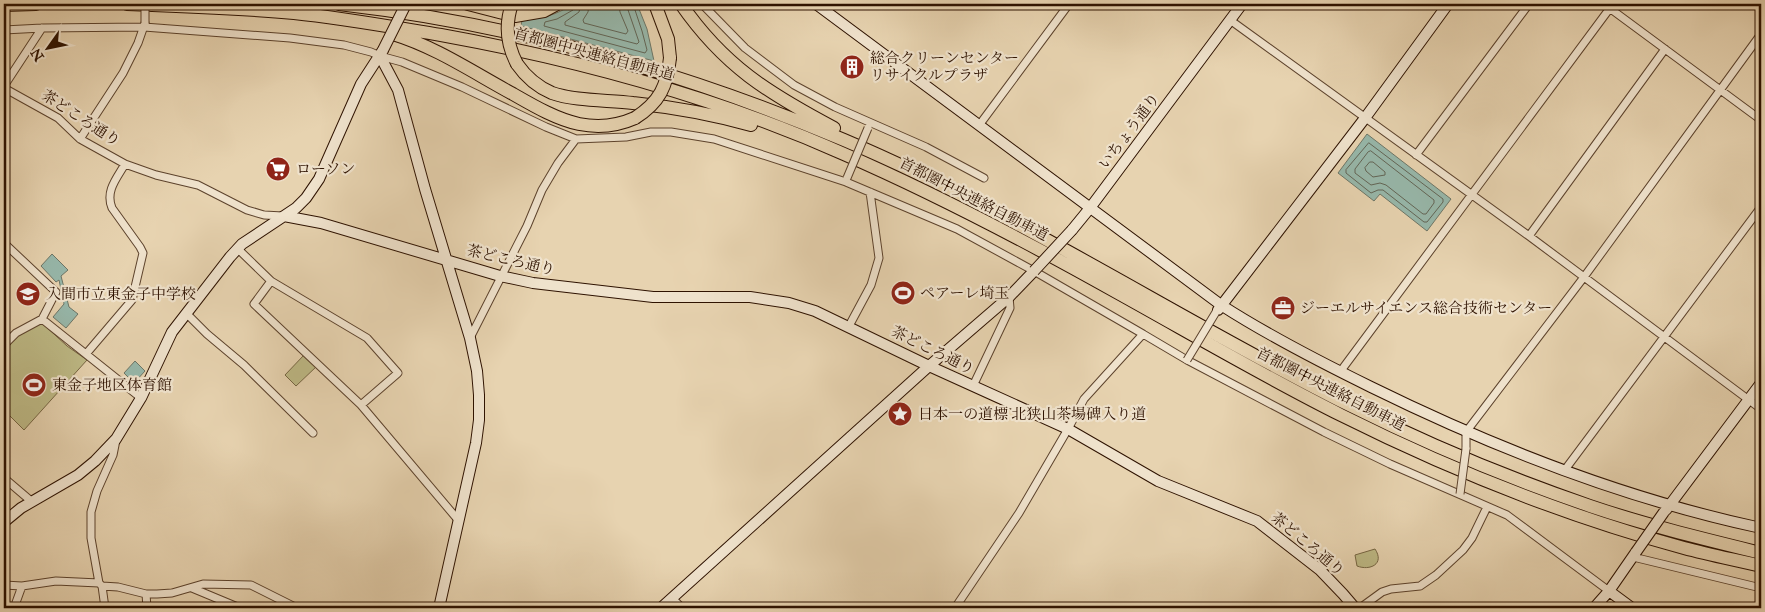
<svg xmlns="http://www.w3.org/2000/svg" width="1765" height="612" viewBox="0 0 1765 612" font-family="'IM FELL Great Primer','Noto Serif JP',serif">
<rect width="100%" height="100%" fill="#e7d3b0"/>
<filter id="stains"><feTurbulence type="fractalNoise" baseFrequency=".004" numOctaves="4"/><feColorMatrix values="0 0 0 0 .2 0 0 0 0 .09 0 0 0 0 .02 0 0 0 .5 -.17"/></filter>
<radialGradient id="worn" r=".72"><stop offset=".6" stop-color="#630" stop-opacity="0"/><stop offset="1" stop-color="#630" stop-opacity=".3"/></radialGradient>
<!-- green -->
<path fill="#beba86" stroke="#766643" d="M 39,323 L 42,323 L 67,346 L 87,360 L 24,430 L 4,410 L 4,349 L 13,339 Z
M 304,355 L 317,366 L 296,386 L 285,375 Z
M 1375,549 C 1385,564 1370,571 1357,566 L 1355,555 Z"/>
<!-- water -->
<path fill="#97b8ab" stroke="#6d7667" d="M 573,4 L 637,4 L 647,29 L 654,61 L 521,26 L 522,20 C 541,19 557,15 573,4 Z
M 1367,134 L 1451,199 L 1427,231 L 1380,194 L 1374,201 L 1338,173 Z
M 52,254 L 68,270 L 61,276 L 69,307 L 78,314 L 66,328 L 53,317 L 64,304 L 59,280 L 56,282 L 41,266 Z
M 135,361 L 145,371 L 134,383 L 124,373 Z"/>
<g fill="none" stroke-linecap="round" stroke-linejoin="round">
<!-- shore -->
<path stroke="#626556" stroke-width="1" d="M 575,4 L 573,10 L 557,19 L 545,22 L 544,26 L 645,53 L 647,50 L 642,31 L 633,4
M 581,4 L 579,12 L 565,22 L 565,25 L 637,44 L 639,42 L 626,4
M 589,4 L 588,12 L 583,20 L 584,23 L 626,34 L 628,31 L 620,12 L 619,4
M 1369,143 L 1443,199 L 1443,202 L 1427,222 L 1424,222 L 1383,190 L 1378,190 L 1371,193 L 1346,173 L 1346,170 Z
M 1371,151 L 1434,200 L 1434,203 L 1426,214 L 1423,214 L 1386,185 L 1380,183 L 1371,185 L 1355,173 L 1355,169 L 1368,152 Z
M 1370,162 L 1373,162 L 1385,172 L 1385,175 L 1373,177 L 1366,171 L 1365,168 Z"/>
<defs>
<path id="street" d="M 702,4 L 745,48 L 794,85 L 835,107 L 926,147 L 984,178
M 1604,4 L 1761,120
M 1230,20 L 1529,236 L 1761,409
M 4,30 L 42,28 L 144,27 L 290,38 L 344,45 L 371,52 L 380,56 L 402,62 L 462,87 L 546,127 L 576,139 L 626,137 L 651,132 L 671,132 L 714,139 L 846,182 L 957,229 L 1034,271 L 1143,334
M 4,86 L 42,28
M 4,88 L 58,118 L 80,139 L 125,164 L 156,175 L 198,185 L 247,210 L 264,215 L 283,216
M 980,124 L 1069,4
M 80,139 L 123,73 L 138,43 L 145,23
M 1416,155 L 1529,4
M 1529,236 L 1665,49
M 4,243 L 56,292 L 42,319
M 238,249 L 271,281 L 254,304 L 361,405 L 459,521
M 271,281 L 367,338 L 398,373 L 361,405
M 186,313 L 207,334 L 244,365 L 313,433
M 849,326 L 871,285 L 879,258 L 870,192
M 470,338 L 527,226 L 542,190 L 558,163 L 576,139
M 4,345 L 16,333 L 42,319 L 141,398
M 86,354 L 132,300 L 143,253 L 140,247 L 112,208 C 105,191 117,178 125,164
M 1340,372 L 1613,4
M 973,386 L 1010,308 L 1009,297
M 1466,449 L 1466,432 L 1584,277 L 1761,34
M 1564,471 L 1761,207
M 4,478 L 31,501
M 1633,557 L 1761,588
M 4,585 L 22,586 L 56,581 L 99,583
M 102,586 L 118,587 L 146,594 L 157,594 L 172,593 L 203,584 L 251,585 L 297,608
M 192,588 L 240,608
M 146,594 L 147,608
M 672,598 L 682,608
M 14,608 L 22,586
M 105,608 L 102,586 L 99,583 L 91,538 L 91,512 L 97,491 L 113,455 L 116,440
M 955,608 L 1019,513 L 1068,429 L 1084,399 L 1143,334 L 1187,360 L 1324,432 L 1390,464 L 1507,515 L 1609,591
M 1360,608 L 1382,592 L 1391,589 L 1420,586 L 1436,575 L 1463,550 L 1472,538 L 1487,507"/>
<path id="secondary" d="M 816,4 L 1221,305 C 1269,336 1320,362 1371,387 C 1495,448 1625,499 1761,528
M 380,56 L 398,90 L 425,189 L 470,338 L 477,371 L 479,395 L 479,420 L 476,443 L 439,608
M 284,216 L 321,223 L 500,276 L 533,283 L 653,297 L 750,297 L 789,303 L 815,311 L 929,366 L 1068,429 L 1158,481 L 1257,521 L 1320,570 L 1343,594 L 1355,608
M 1072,230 L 1090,208 L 1242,4
M 1218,310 L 1365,118 L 1448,4
M 1666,510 L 1761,383
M 4,522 L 21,508 L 78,475 L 95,461 L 116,439 L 141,398 L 172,332 L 230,257 L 242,244 L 296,208 L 306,198 L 319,179 L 361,84 L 383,50
M 1609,591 L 1632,608
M 661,608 L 929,366 L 1009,297 L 1034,271
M 1594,608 L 1609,591 L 1636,552"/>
<path id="highway" d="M 127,4 C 183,6 239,8 294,13 C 343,18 392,27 441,35 C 579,60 716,97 844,154 C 938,195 1029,243 1118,293 C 1192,334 1265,377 1341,415 C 1451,470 1566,516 1684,548 C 1710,555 1736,560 1761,566
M 339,4 C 512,24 684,72 844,140 C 1019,214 1179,320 1349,405 C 1427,444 1508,478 1590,506 C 1646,525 1704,539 1761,553
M 468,4 L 515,16 L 544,11 L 557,4
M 655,4 L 668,39 L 670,58
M 681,4 C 724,66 768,93 834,128
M 4,5 L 36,4
M 393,34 C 436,47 474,73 513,94 C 534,106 556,119 579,124 C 599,128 617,126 635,118
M 517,64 C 526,77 538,87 552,93 C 574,101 609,100 633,103 C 672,107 712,114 751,125"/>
</defs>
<!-- street casing -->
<use href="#street" stroke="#5c422c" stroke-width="9"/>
<!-- secondary casing -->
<use href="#secondary" stroke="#2e1200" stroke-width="12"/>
<!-- highway casing -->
<use href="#highway" stroke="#2e1200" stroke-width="14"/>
<!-- street -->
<use href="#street" stroke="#efe2cc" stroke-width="7"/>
<!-- secondary -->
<use href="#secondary" stroke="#efe2cc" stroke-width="10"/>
<!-- highway -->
<use href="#highway" stroke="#e7d3b0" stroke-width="12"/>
<defs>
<path id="street-bridge" d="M 145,23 L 145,4
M 847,178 L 868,128
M 1187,360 L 1216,312
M 1460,494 L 1466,449"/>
<path id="secondary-bridge" d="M 383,50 L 406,4
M 1034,271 L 1072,230
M 1636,552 L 1664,512"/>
<path id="highway-bridge" d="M 512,4 C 505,24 507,45 517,64
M 635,118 C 660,102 667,86 670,58"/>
</defs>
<!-- street-bridge casing -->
<use href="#street-bridge" stroke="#5c422c" stroke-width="9" stroke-linecap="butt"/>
<!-- secondary-bridge casing -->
<use href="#secondary-bridge" stroke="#2e1200" stroke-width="12" stroke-linecap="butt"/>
<!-- highway-bridge casing -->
<use href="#highway-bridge" stroke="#2e1200" stroke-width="14" stroke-linecap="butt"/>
<!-- street-bridge -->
<use href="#street-bridge" stroke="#efe2cc" stroke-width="7"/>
<!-- secondary-bridge -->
<use href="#secondary-bridge" stroke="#efe2cc" stroke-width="10"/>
<!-- highway-bridge -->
<use href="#highway-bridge" stroke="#e7d3b0" stroke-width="12"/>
</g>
<!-- icons -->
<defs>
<symbol id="building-disc" viewBox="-11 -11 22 22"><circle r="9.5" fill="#8f2418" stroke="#efe2cc"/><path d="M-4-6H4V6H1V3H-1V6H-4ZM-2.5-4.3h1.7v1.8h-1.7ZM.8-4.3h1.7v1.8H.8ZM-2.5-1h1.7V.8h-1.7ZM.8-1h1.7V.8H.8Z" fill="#fff"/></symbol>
<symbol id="supermarket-disc" viewBox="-11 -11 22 22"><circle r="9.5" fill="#8f2418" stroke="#efe2cc"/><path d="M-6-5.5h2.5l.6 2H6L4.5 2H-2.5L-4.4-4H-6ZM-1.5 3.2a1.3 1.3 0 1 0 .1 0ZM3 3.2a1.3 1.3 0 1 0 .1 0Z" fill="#fff"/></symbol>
<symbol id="stadium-disc" viewBox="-11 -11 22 22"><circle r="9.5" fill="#8f2418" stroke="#efe2cc"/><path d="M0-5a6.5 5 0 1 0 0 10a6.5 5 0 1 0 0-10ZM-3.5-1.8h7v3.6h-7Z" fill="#fff"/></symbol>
<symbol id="school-disc" viewBox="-11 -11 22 22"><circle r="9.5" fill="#8f2418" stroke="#efe2cc"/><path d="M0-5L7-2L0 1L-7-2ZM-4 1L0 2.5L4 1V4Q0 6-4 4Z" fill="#fff"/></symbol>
<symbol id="office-disc" viewBox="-11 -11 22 22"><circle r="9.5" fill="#8f2418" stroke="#efe2cc"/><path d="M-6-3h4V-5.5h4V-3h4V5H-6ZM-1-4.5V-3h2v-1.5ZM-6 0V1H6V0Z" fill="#fff"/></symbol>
<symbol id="sight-disc" viewBox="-11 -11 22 22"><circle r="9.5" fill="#8f2418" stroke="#efe2cc"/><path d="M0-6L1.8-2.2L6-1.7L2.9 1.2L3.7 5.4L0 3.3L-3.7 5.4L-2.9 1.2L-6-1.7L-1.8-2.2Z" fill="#fff"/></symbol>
</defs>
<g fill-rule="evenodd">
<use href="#building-disc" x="838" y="53" width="28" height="28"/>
<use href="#supermarket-disc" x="264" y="155" width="28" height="28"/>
<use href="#stadium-disc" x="889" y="279" width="28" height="28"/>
<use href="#school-disc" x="14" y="280" width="28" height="28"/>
<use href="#office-disc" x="1269" y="294" width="28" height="28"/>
<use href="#stadium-disc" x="20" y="371" width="28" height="28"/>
<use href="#sight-disc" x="886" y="400" width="28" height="28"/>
</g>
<g text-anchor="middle" stroke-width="4.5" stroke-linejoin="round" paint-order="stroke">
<!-- street labels -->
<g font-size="15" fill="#2e1200" stroke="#efe2cc">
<text transform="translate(594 54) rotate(15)" y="5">首都圏中央連絡自動車道</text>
<text transform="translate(81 118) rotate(33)" y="5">茶どころ通り</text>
<text transform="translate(1129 131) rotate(-53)" y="5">いちょう通り</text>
<text transform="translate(974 199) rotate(27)" y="5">首都圏中央連絡自動車道</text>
<text transform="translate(511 260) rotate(13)" y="5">茶どころ通り</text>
<text transform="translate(933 350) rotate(26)" y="5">茶どころ通り</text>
<text transform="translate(1331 389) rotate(27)" y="5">首都圏中央連絡自動車道</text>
<text transform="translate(1308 544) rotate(40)" y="5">茶どころ通り</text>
</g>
<!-- poi labels -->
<g font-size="15" fill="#2e1200" stroke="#efe2cc" text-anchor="start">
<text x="870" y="63">総合クリーンセンター<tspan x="870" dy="17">リサイクルプラザ</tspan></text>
<text x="296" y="174">ローソン</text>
<text x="920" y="298">ペアーレ埼玉</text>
<text x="46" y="299">入間市立東金子中学校</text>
<text x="1300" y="313">ジーエルサイエンス総合技術センター</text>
<text x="52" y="390">東金子地区体育館</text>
<text x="918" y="419">日本一の道標 北狭山茶場碑入り道</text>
</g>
</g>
<!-- margin -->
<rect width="1765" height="612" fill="none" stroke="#e7d3b0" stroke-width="20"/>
<rect x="5" y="5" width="1755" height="602" fill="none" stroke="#2e1200" stroke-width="2.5"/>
<rect x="10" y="10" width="1745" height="592" fill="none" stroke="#2e1200"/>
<!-- north arrow -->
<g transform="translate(48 48) rotate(237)" stroke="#efe2cc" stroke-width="4" paint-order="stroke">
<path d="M0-4L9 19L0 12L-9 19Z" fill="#2e1200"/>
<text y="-8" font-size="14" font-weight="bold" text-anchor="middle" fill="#2e1200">N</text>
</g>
<rect width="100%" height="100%" filter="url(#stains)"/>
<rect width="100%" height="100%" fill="url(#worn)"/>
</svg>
